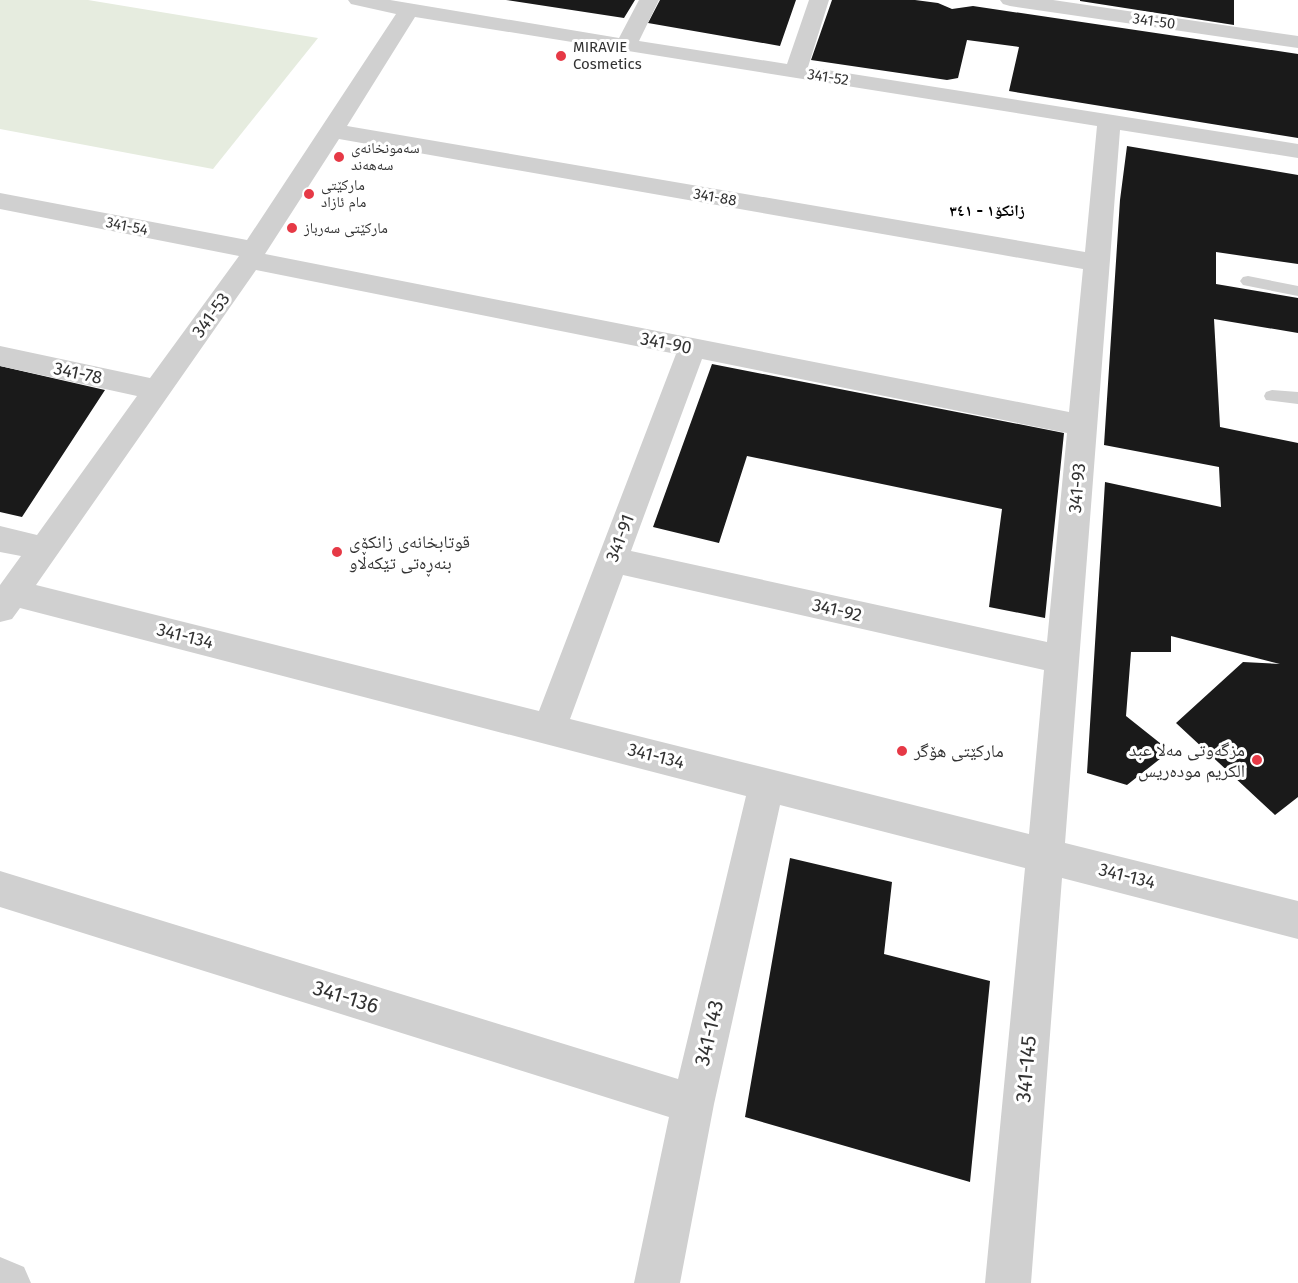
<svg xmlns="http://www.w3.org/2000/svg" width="1298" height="1283" viewBox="0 0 1298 1283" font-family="'Fira Sans','Noto Naskh Arabic',sans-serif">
<rect width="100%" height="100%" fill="#fff"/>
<!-- green -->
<path fill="#e6ecdf" d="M 0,0 L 88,0 L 318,38 L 213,169 L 0,129 Z"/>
<!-- building -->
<path fill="#1a1a1a" d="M 506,0 L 635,0 L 624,18 Z
M 660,0 L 796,0 L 780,46 L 648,23 Z
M 832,0 L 915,0 L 938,3 L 952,9 L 973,6 L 1298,54 L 1298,138 L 1009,91 L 1019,47 L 967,40 L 958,78 L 947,80 L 811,60 Z
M 1080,0 L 1234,0 L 1234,25 L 1080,1 Z
M 1127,146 L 1298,175 L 1298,264 L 1216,252 L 1216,284 L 1298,298 L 1298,333 L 1214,319 L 1220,427 L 1298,443 L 1298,797 L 1275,815 L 1176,723 L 1243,662 L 1280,664 L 1171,636 L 1171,652 L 1131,652 L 1126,716 L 1170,751 L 1127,785 L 1087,773 L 1105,482 L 1221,507 L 1219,467 L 1104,445 L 1120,200 Z
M 712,364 L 1064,433 L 1045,618 L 989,607 L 1002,509 L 747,456 L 719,543 L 653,527 Z
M 0,366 L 105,390 L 22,517 L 0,512 Z
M 790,858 L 892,882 L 884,954 L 990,981 L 970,1182 L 745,1117 Z"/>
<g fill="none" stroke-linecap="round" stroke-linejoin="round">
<!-- service -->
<path fill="#d0d0d0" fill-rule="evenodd" d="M 1248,276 L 1298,286 L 1298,296 L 1243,285 L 1240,281 L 1243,277 Z
M 1272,390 L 1298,392 L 1298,404 L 1266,400 L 1264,396 L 1266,392 Z"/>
<!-- minor -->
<path fill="#d0d0d0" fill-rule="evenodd" d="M 348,0 L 390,0 L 619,38 L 639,0 L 659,0 L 639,41 L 787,64 L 809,0 L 829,0 L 808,67 L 1298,144 L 1298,158 L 1120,130 L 1065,843 L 1298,901 L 1298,939 L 1062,878 L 1031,1283 L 985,1283 L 1025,868 L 780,805 L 714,1104 L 680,1283 L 634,1283 L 669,1117 L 0,907 L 0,871 L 678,1079 L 746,796 L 20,608 L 12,619 L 0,622 L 0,585 L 21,556 L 0,552 L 0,526 L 37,535 L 137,396 L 0,366 L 0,346 L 150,378 L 239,256 L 0,209 L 0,193 L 247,240 L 396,14 L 351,4 ZM 415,17 L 1097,126 L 1085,252 L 347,126 ZM 339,139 L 1083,269 L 1069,412 L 265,254 ZM 256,270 L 676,354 L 539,711 L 36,585 ZM 702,359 L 1067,433 L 1047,642 L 631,551 ZM 623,575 L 1044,670 L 1029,834 L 570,719 Z
M 1000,0 L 1053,0 L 1298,36 L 1298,48 L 1010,6 L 1003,4 Z
M 0,1257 L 24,1267 L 31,1283 L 0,1283 Z"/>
</g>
<!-- markers -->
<g fill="#e63946" stroke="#fff" stroke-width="2">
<circle cx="561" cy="56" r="6"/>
<circle cx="339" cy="157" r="6"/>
<circle cx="309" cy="194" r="6"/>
<circle cx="292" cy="228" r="6"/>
<circle cx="337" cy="552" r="6"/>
<circle cx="902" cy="751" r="6"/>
<circle cx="1257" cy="760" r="6"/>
</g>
<g text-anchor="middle" stroke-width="6" stroke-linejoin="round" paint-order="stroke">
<!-- far-street labels -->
<g font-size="15" fill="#333" stroke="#fff">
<text transform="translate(1154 21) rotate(8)" y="5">341-50</text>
<text transform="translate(828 77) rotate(9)" y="5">341-52</text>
<text transform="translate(715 197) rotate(10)" y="5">341-88</text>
<text transform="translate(127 226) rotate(11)" y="5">341-54</text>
</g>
<!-- far-poi labels -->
<g font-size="15" fill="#333" stroke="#fff" text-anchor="start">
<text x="573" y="52">MIRAVIE<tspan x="573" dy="17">Cosmetics</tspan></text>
<text x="351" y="153">سەمونخانەی<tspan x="351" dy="17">سەھەند</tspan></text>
<text x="321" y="190">مارکێتی<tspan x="321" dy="17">مام ئازاد</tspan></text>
<text x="304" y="233">مارکێتی سەرباز</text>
</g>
<!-- far-neighbourhood labels -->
<g font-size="16" font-weight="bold" fill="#000" stroke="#fff">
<text x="987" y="216">زانکۆ١ - ٣٤١</text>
</g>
<!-- street labels -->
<g font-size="18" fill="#333" stroke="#fff">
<text transform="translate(211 315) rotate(-54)" y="6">341-53</text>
<text transform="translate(666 343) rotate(11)" y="6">341-90</text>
<text transform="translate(78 373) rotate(12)" y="6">341-78</text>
<text transform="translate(1077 488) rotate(-85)" y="6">341-93</text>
<text transform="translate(620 538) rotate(-69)" y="6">341-91</text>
<text transform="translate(837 610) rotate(13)" y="6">341-92</text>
<text transform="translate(185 636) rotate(14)" y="6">341-134</text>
<text transform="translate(656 756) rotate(14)" y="6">341-134</text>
<text transform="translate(1127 876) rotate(14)" y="6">341-134</text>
</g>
<!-- poi labels -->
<g font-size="18" fill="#333" stroke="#fff" text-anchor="start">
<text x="349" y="548">قوتابخانه‌ی زانکۆی<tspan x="349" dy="21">بنەڕەتی تێکەڵاو</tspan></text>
<text x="1245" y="756" text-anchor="end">مزگه‌وتی مه‌لا عبد<tspan x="1245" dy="21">الكريم موده‌ریس</tspan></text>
<text x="914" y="757">مارکێتی ھۆگر</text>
</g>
<!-- near-street labels -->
<g font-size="21" fill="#333" stroke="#fff">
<text transform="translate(346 997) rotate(17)" y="7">341-136</text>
<text transform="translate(709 1033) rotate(-77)" y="7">341-143</text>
<text transform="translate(1026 1069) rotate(-85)" y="7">341-145</text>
</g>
</g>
</svg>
